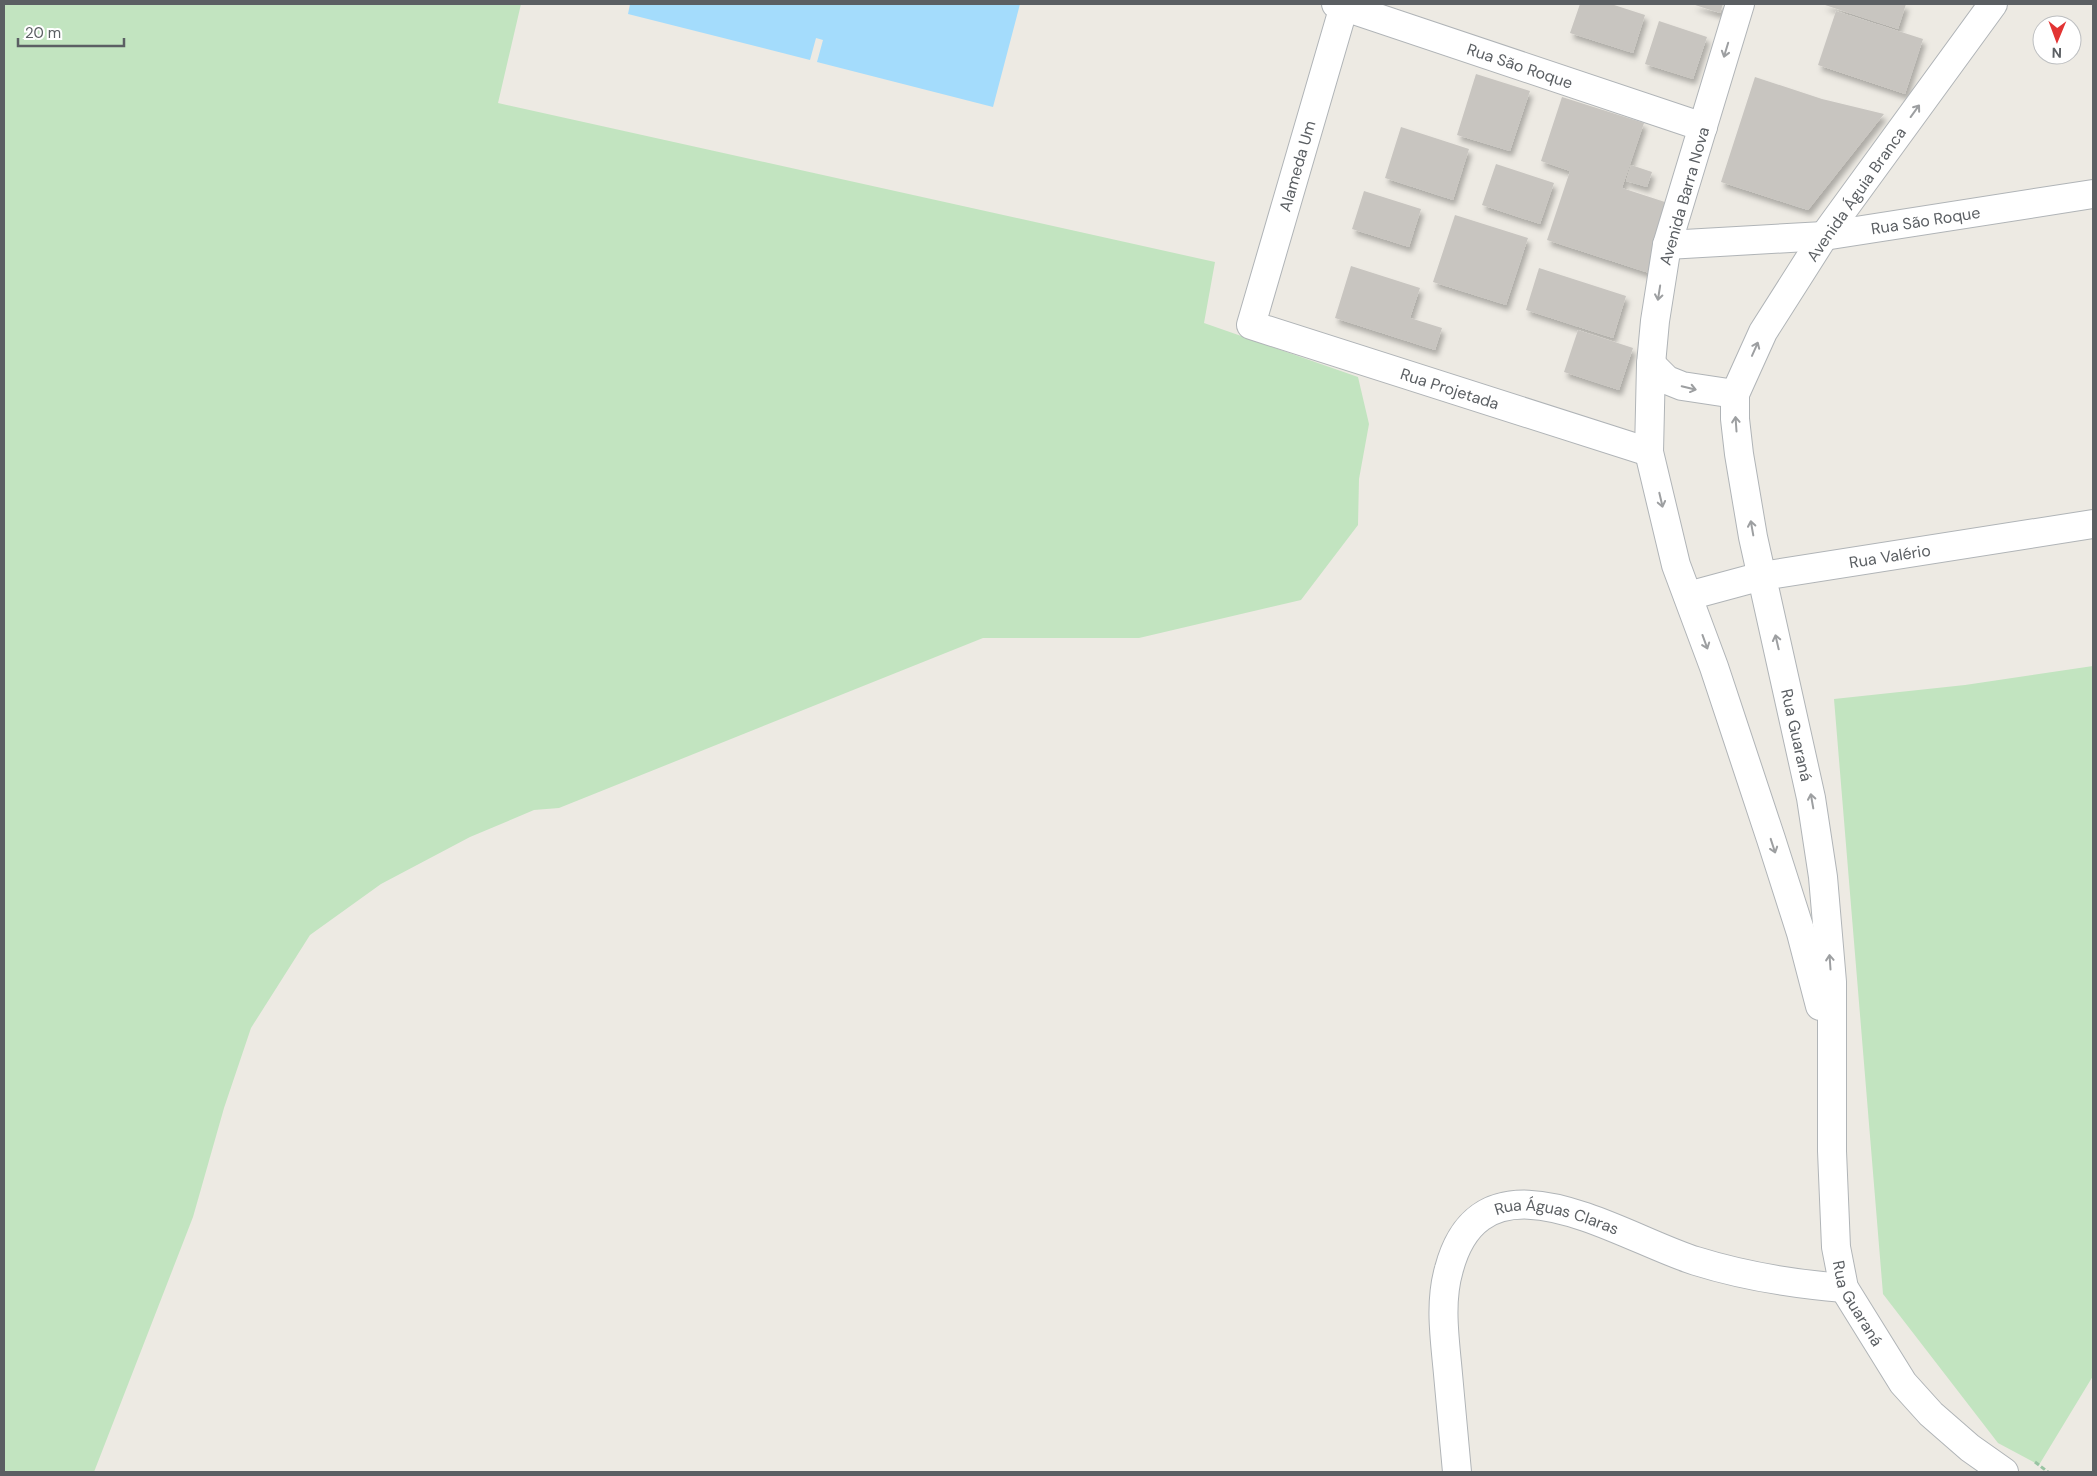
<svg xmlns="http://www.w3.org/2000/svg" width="2097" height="1476" viewBox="0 0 2097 1476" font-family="'DM Sans',sans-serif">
<defs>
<filter id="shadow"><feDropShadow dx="3" dy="5.5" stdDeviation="2.5" flood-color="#0004"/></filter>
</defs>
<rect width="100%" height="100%" fill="#edeae3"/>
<!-- green -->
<path fill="#c2e4c0" d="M 4,4 L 521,4 L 498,103 L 1215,262 L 1204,323 L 1358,377 L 1369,424 L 1359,479 L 1358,525 L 1301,600 L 1139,638 L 983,638 L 559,808 L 534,810 L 470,837 L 381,884 L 310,935 L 251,1028 L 224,1108 L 193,1217 L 94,1472 L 4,1472 Z
M 2093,666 L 2093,1376 L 2039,1465 L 1998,1443 L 1883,1294 L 1834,699 L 1965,685 Z"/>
<!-- water -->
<path fill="#a4dcfc" d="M 630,4 L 1020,4 L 993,107 L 817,62 L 823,40 L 816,38 L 810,60 L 628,14 Z"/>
<!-- building -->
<path fill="#c8c5c0" filter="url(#shadow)" d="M 1580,4 L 1611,4 L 1645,15 L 1633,53 L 1570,33 Z
M 1692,4 L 1723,4 L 1720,13 Z
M 1822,4 L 1906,4 L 1898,29 Z
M 1836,11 L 1923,39 L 1905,94 L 1818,65 Z
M 1659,21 L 1707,37 L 1693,79 L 1645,64 Z
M 1476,74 L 1530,91 L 1510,151 L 1457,135 Z
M 1755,77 L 1822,99 L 1884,114 L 1808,210 L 1721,182 Z
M 1562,97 L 1644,123 L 1622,188 L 1674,205 L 1652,274 L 1547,240 L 1570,171 L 1541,161 Z
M 1401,127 L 1469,149 L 1453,200 L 1385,178 Z
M 1496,164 L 1554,183 L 1540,224 L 1482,205 Z
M 1631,165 L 1652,172 L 1647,187 L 1626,181 Z
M 1364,191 L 1421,209 L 1409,247 L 1352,229 Z
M 1455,215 L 1528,238 L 1506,305 L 1433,282 Z
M 1351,266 L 1420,288 L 1410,318 L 1442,328 L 1435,350 L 1335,318 Z
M 1539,268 L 1626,296 L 1613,338 L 1526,310 Z
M 1578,330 L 1633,348 L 1619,390 L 1564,372 Z"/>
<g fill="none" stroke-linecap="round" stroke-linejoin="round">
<defs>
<g id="minor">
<path id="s1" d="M 1336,4 L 1703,127"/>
<path d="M 1740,4 L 1667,245 L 1655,321 L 1651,364 L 1649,452 L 1676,565 L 1714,667 L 1771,839 L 1801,933 L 1820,1006"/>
<path id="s2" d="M 1993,4 L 1824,236 L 1763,332 L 1735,394 L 1735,419 L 1739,454 L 1753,537 L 1811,798 L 1823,877 L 1832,982 L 1832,1151 L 1836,1247 L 1844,1288 L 1903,1383 L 1931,1414 L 1970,1448 L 2004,1472"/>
<path id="s3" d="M 1344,6 L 1251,325 L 1649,452"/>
<path id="s4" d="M 1667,245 L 1824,236 L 2093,194"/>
<path d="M 1651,364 L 1667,380 L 1682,386 L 1735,394"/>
<path id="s5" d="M 1688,596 L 1762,576 L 2093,524"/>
<path id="s6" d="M 1457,1472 C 1454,1440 1451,1407 1448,1374 C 1445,1340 1439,1303 1449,1269 C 1483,1142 1621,1238 1696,1261 C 1744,1276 1794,1284 1844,1288"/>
</g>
</defs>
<!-- minor casing -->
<use href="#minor" stroke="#b0b4b7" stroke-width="30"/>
<!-- path -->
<path stroke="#99c4a3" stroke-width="3" stroke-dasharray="5 2.5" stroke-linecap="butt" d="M 2035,1462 L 2048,1472"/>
<!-- minor -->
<use href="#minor" stroke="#fff" stroke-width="28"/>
</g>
<!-- one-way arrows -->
<defs><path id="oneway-shaft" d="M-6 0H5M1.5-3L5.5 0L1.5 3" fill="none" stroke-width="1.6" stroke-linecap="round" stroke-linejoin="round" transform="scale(1.25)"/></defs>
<g stroke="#9d9fa1">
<use href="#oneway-shaft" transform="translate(1726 50) rotate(107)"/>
<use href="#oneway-shaft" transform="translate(1915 111) rotate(-54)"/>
<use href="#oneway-shaft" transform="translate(1659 293) rotate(99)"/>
<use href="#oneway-shaft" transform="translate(1755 349) rotate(-66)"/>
<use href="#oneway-shaft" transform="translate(1689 388) rotate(13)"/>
<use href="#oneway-shaft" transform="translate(1736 424) rotate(-94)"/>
<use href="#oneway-shaft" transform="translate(1661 500) rotate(77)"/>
<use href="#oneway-shaft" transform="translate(1752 528) rotate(-100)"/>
<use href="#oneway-shaft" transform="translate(1705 642) rotate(70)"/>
<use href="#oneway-shaft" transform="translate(1777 642) rotate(-103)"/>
<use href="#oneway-shaft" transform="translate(1812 801) rotate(-100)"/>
<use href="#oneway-shaft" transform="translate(1773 846) rotate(72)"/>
<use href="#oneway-shaft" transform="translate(1830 962) rotate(-94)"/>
</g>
<g text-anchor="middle" stroke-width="4" stroke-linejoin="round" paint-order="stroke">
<!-- street labels -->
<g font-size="16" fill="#5b5f63" stroke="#fff">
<text dy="6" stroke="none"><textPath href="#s1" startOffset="194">Rua São Roque</textPath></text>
<text transform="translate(1297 166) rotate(-74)" y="6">Alameda Um</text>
<text transform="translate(1856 194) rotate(-55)" y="6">Avenida Águia Branca</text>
<text transform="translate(1684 196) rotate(-74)" y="6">Avenida Barra Nova</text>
<text dy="6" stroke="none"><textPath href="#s4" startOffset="260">Rua São Roque</textPath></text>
<text dy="6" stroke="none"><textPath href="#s3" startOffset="541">Rua Projetada</textPath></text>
<text dy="6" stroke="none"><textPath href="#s5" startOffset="206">Rua Valério</textPath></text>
<text dy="6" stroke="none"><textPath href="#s2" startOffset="816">Rua Guaraná</textPath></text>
<text dy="6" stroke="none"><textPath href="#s6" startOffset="346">Rua Águas Claras</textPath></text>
<text dy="6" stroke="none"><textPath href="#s2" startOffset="1392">Rua Guaraná</textPath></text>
</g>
</g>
<!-- border -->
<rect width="2097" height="1476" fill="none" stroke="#5b5f63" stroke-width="10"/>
<!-- north arrow -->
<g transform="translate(2057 40) rotate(181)"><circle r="24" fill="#ffffff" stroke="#bdbfc1"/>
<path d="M0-4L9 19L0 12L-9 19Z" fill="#e23433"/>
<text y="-8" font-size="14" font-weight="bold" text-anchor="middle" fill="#5b5f63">N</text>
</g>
<!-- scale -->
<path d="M18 38v8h106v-8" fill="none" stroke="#5b5f63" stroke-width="2.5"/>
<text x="25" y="38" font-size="15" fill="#5b5f63" stroke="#ffffff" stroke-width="4" paint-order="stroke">20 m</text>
</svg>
